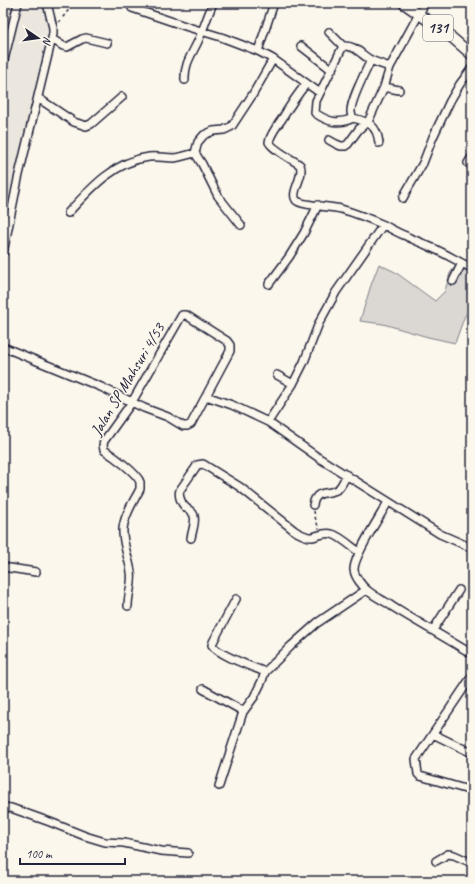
<svg xmlns="http://www.w3.org/2000/svg" width="475" height="884" viewBox="0 0 475 884" font-family="Caveat,sans-serif">
<rect width="100%" height="100%" fill="#fbf7ec"/>
<filter id="ink" filterUnits="userSpaceOnUse"><feTurbulence type="fractalNoise" baseFrequency=".025" numOctaves="2"/><feDisplacementMap in="SourceGraphic" scale="8" xChannelSelector="R" yChannelSelector="G"/><feConvolveMatrix kernelMatrix="1 2 1 2 8 2 1 2 1" color-interpolation-filters="sRGB"/></filter>
<g filter="url(#ink)">
<!-- built -->
<path fill="#ebe7df" d="M 3,3 L 44,3 L 49,32 L 35,86 L 35,96 L 3,243 Z"/>
<!-- green -->
<path fill="#dbd8d3" stroke="#7e7d87" d="M 379,264 L 395,272 L 435,301 L 445,291 L 450,273 L 456,266 L 472,273 L 472,303 L 464,318 L 455,343 L 428,337 L 383,324 L 360,321 L 371,285 Z"/>
<g fill="none" stroke-linecap="round" stroke-linejoin="round">
<defs>
<path id="minor" d="M 132,8 L 188,27 L 221,37 L 258,51 L 273,59 L 320,93
M 329,32 L 343,46
M 52,39 L 63,46 L 67,47 L 82,39 L 86,38 L 107,43
M 301,46 L 332,70
M 258,51 L 274,3
M 371,60 C 366,71 350,101 351,112 C 351,113 352,117 353,118 C 369,122 377,125 379,143
M 3,64 L 18,3
M 185,80 C 184,63 193,53 199,39 C 204,27 208,15 213,3
M 306,84 C 297,95 289,107 282,119 C 277,126 271,133 269,142 C 272,149 293,160 300,165 C 305,176 290,192 296,200 C 301,206 331,206 341,209 C 355,213 370,219 384,225 C 391,229 398,233 406,236 C 413,240 421,242 428,246 C 443,252 457,261 472,268
M 384,87 L 399,90
M 38,98 L 74,122 L 86,126 L 91,124 L 122,97
M 353,118 C 339,125 328,122 315,113 L 316,101 L 343,46 C 356,45 361,55 371,60 C 377,63 384,65 390,67
M 329,140 L 336,144 L 341,146 L 345,146 L 348,144 L 359,129 L 368,122 L 384,87 L 390,67 L 425,3
M 195,153 L 202,164 L 218,196 L 241,225
M 468,163 L 472,157
M 403,198 L 406,192 L 423,163 L 433,137 L 450,101 L 460,84 L 472,68
M 68,213 C 90,189 115,161 149,157 C 157,156 165,158 174,158 C 181,157 188,155 195,153 L 198,142 L 204,135 L 213,131 L 224,130 L 232,126 L 253,94 L 273,59
M 3,253 L 18,179 L 53,34 L 53,28 L 47,3
M 453,281 L 462,263
M 269,284 L 289,257 L 304,233 L 318,205
M 3,347 L 101,387 L 144,408 L 168,417 L 183,426 L 187,426 L 191,424 L 230,351 L 230,345 L 227,341 L 186,315 L 182,315 L 132,402 L 104,441 L 103,445 L 104,450 C 112,455 137,473 140,482 C 140,485 140,486 140,489 C 134,501 124,515 123,529 C 122,543 129,558 131,572 C 133,583 128,594 128,606
M 277,375 L 293,384
M 206,396 L 232,405 L 268,422 L 319,458 L 440,534 L 472,548
M 268,422 L 293,384 L 304,362 L 319,323 L 336,292 L 383,225
M 388,502 C 381,515 353,557 354,570 C 355,577 362,586 367,590 C 375,597 385,601 393,607 C 419,623 446,638 472,654
M 313,505 C 316,488 328,496 338,489 C 342,486 344,479 347,475
M 191,538 C 192,532 196,521 194,516 C 193,511 188,510 185,507 C 181,503 178,495 180,490 L 196,467 L 197,465 L 203,464 L 240,487 L 295,531 C 301,534 307,538 313,537 C 320,535 325,532 332,534 C 340,536 352,547 359,552
M 3,567 L 36,572
M 236,599 L 213,642 L 212,645 C 218,655 253,667 265,672
M 433,630 L 459,590
M 472,676 L 416,759 L 418,774 L 420,776 L 472,791
M 203,689 L 241,710 L 243,712
M 433,734 L 472,753
M 219,786 L 243,712 L 254,697 L 262,681 L 265,672 L 291,646 L 317,623 L 366,590
M 3,807 L 11,808 L 50,822 L 85,836 L 105,842 L 124,843 L 161,851 L 188,853
M 436,861 L 448,854 L 454,855 L 472,863"/>
<path id="major" d="M 403,3 L 450,36 L 472,55"/>
</defs>
<!-- minor casing -->
<use href="#minor" stroke="#22223b" stroke-width="10"/>
<!-- major casing -->
<use href="#major" stroke="#22223b" stroke-width="12"/>
<!-- path -->
<path stroke="#22223b" stroke-width="1.5" stroke-dasharray="3 3" stroke-linecap="butt" d="M 152,8 L 153,3
M 59,22 L 71,7 L 73,3
M 314,511 L 315,517 L 319,529"/>
<!-- minor -->
<use href="#minor" stroke="#fbf7ec" stroke-width="7"/>
<!-- major -->
<use href="#major" stroke="#fbf7ec" stroke-width="9"/>
</g>
</g>
<g text-anchor="middle" stroke-width="3.5" stroke-linejoin="round" paint-order="stroke">
<!-- shield labels -->
<rect fill="#fbf7ec" stroke="#636270" stroke-width="1" x="423" y="15" width="30" height="26" rx="3"/>
<g font-size="15" font-weight="bold" fill="#22223b">
<text x="438" y="33">131</text>
</g>
<!-- street labels -->
<g font-size="16" fill="#22223b" stroke="#fbf7ec">
<text transform="translate(127 379) rotate(-59)" y="6">Jalan SP Mahsuri 4/53</text>
</g>
</g>
<!-- margin -->
<rect width="475" height="884" fill="none" stroke="#fbf7ec" stroke-width="16"/>
<rect x="8" y="8" width="459" height="868" fill="none" stroke="#22223b" stroke-width="1.5" filter="url(#ink)"/>
<!-- north arrow -->
<g transform="translate(38 38) rotate(103)" stroke="#fbf7ec" stroke-width="3" paint-order="stroke">
<path d="M0-3L7 15L0 10L-7 15Z" fill="#22223b"/>
<text y="-6" font-size="11" font-weight="bold" text-anchor="middle" fill="#22223b">N</text>
</g>
<!-- scale -->
<path d="M20 858v6h105v-6" fill="none" stroke="#22223b" stroke-width="2"/>
<text x="26" y="858" font-size="12" fill="#22223b" stroke="#fbf7ec" stroke-width="3" paint-order="stroke">100 m</text>
</svg>
